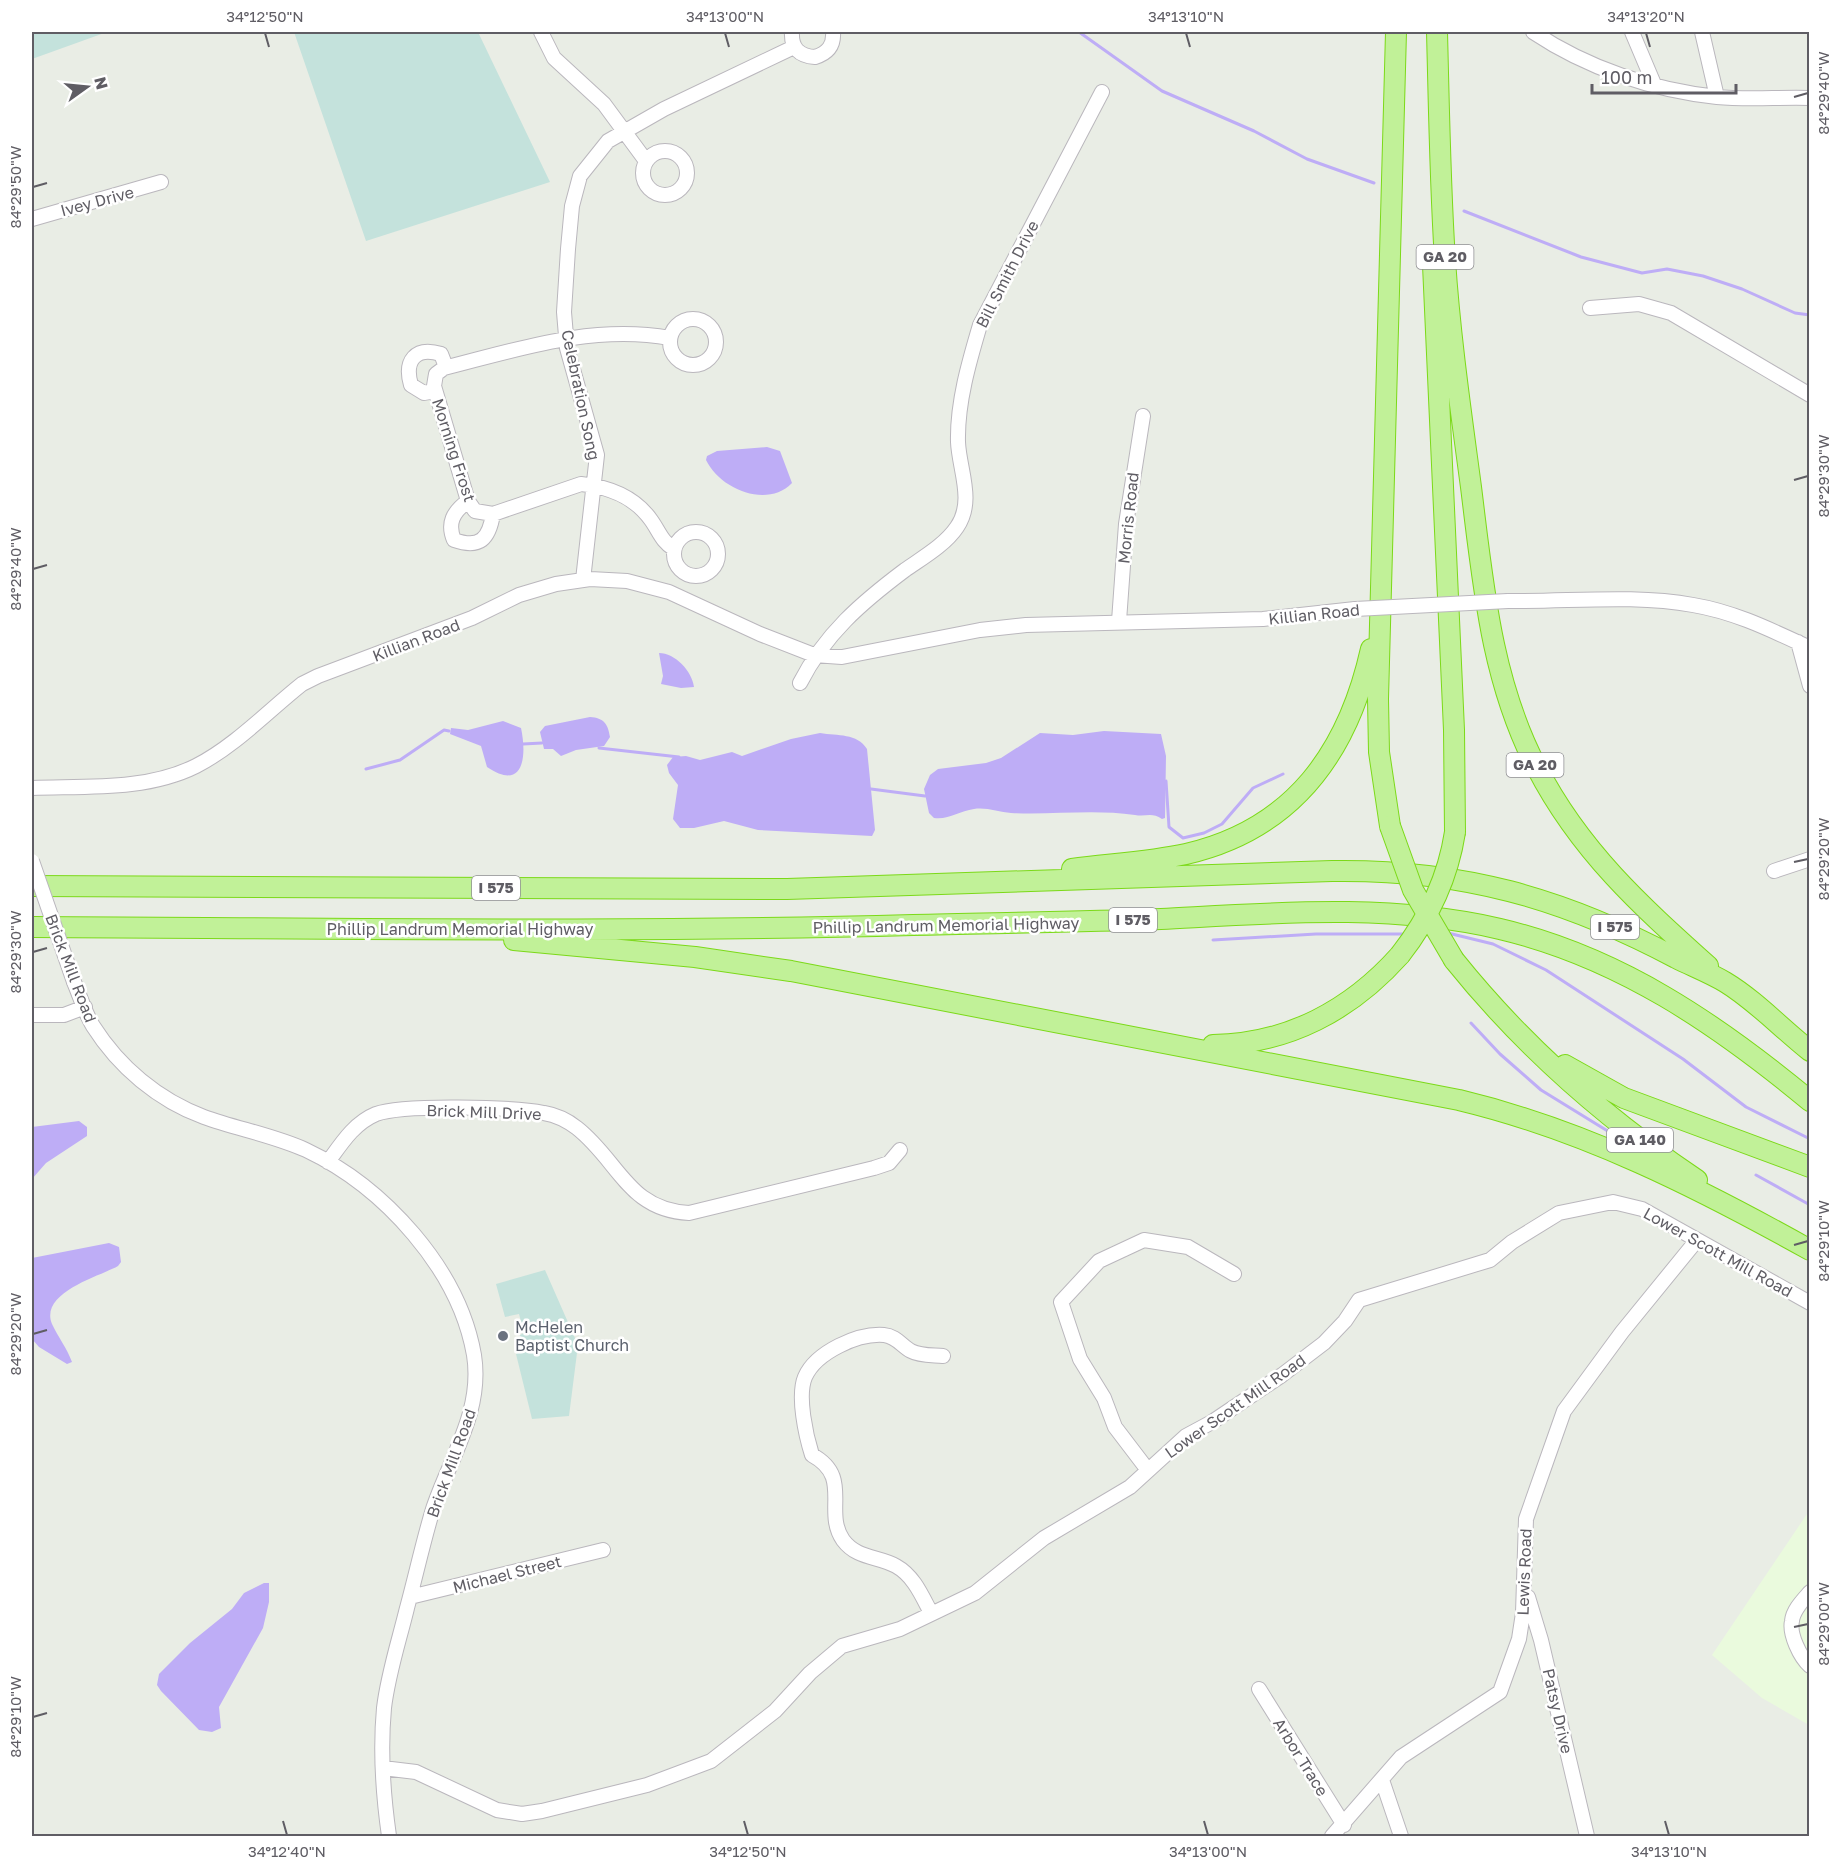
<svg xmlns="http://www.w3.org/2000/svg" width="1841" height="1868" viewBox="0 0 1841 1868" font-family="'Golos Text',sans-serif">
<rect width="100%" height="100%" fill="#e9ede5"/>
<!-- commercial -->
<path fill="#eafadd" d="M 1809,1511 L 1809,1725 L 1762,1698 L 1712,1655 Z"/>
<!-- green -->
<path fill="#c4e2dc" d="M 32,32 L 107,32 L 32,59 Z
M 294,32 L 478,32 L 550,182 L 366,241 Z
M 545,1270 L 578,1345 L 569,1416 L 532,1419 L 516,1354 L 524,1350 L 520,1335 L 524,1333 L 519,1314 L 505,1317 L 496,1284 Z"/>
<!-- water -->
<path fill="#beadf6" d="M 767,447 L 780,451 L 792,483 C 767,509 720,489 706,460 L 707,456 L 717,451 Z
M 659,653 C 675,653 692,671 694,687 L 681,688 L 661,684 L 663,676 Z
M 590,717 C 604,718 608,724 610,737 L 604,746 L 576,750 L 561,756 L 553,749 L 544,749 L 540,732 L 545,726 Z
M 503,721 L 521,728 C 527,756 524,792 487,767 L 481,746 L 450,734 L 451,728 L 468,730 Z
M 1104,731 L 1161,734 L 1166,756 L 1165,818 L 1162,819 C 1152,812 1146,817 1135,815 C 1094,809 1052,815 1011,813 C 999,812 986,807 974,809 C 959,811 949,820 934,818 L 929,813 L 924,789 L 930,775 L 938,769 L 986,763 L 1001,758 L 1040,733 L 1073,735 Z
M 820,733 C 838,736 857,733 867,749 L 875,830 L 872,836 L 758,830 L 724,821 L 694,828 L 680,828 L 673,819 L 678,785 L 669,773 L 667,765 L 673,757 L 686,756 L 700,760 L 732,752 L 742,756 L 791,739 Z
M 79,1121 L 87,1127 L 87,1136 L 46,1163 L 32,1179 L 32,1127 Z
M 109,1243 L 119,1247 L 121,1262 L 118,1266 C 101,1276 39,1292 52,1324 C 58,1337 67,1348 72,1362 L 67,1364 L 39,1347 L 32,1339 L 32,1258 Z
M 264,1583 L 269,1583 L 269,1602 L 263,1628 L 219,1707 L 221,1728 L 212,1732 L 199,1730 L 161,1691 L 157,1685 L 159,1674 L 190,1643 L 232,1609 L 244,1593 Z"/>
<g fill="none" stroke-linecap="round" stroke-linejoin="round">
<!-- stream -->
<path stroke="#beadf6" stroke-width="3" d="M 1079,32 L 1162,91 L 1254,131 L 1307,159 L 1374,183
M 1464,211 L 1581,257 L 1642,273 L 1667,269 L 1703,276 L 1742,289 L 1795,313 L 1810,315
M 523,744 L 542,743
M 599,748 L 679,757
M 366,769 L 400,760 L 444,730 L 449,731
M 1166,781 L 1169,827 L 1183,838 L 1204,833 L 1222,824 L 1253,788 L 1283,774
M 871,789 L 925,796
M 1448,933 L 1493,944 L 1546,970 L 1683,1059 L 1746,1107 L 1810,1139
M 1213,940 L 1316,934 L 1406,934
M 1471,1023 L 1500,1054 L 1541,1090 L 1619,1138
M 1756,1175 L 1810,1205"/>
<defs>
<path id="minor" d="M 541,32 L 554,58 L 604,104 L 646,161
M 792,32 C 791,48 799,56 815,57 C 828,53 834,45 833,32
M 1533,32 C 1587,68 1652,90 1717,97 C 1748,100 1779,97 1810,98
M 1632,32 L 1654,84
M 1702,32 L 1717,97
M643 173a22 22 0 1 1 44 0a22 22 0 1 1-44 0Z
M 32,219 L 161,182
M 1590,308 L 1639,304 L 1671,313 L 1810,395
M670 342a23 23 0 1 1 46 0a23 23 0 1 1-46 0Z
M 670,338 C 593,324 519,349 444,368 L 436,374 L 434,386 L 468,501 L 475,511 L 493,514 L 581,484 C 609,487 634,496 651,520 C 659,531 662,542 674,549
M 435,391 L 424,393 L 411,385 C 404,361 415,346 441,354 L 446,367
M 468,501 C 453,512 447,523 454,540 C 480,549 489,539 493,514
M674 554a22 22 0 1 1 44 0a22 22 0 1 1-44 0Z
M 583,580 L 597,455 L 567,348 L 564,312 L 568,249 L 572,206 L 580,176 L 608,141 L 664,109 L 794,47
M 1508,601 C 1569,602 1633,594 1693,605 C 1735,612 1771,630 1810,648
M 1119,621 L 1126,524 L 1143,416
M 1798,642 L 1810,686
M 800,683 C 825,634 861,603 905,570 C 922,558 945,545 957,527 C 975,501 959,469 958,442 C 957,403 969,362 980,325 L 1102,92
M 32,788 C 85,786 146,791 196,766 C 235,746 268,711 302,684 L 318,676 L 472,618 L 519,595 L 556,584 L 590,579 L 627,581 L 669,592 L 760,634 L 814,655 L 842,657 L 980,630 L 1026,625 L 1263,619 L 1355,609
M 1774,871 L 1810,859
M 74,982 C 80,996 85,1013 93,1026 C 119,1067 158,1100 204,1117 C 237,1129 273,1135 306,1150 C 384,1187 459,1269 474,1355 C 483,1411 450,1458 433,1509 C 423,1542 416,1575 407,1608 C 399,1641 388,1674 384,1708 C 380,1751 383,1794 389,1836
M 32,1015 L 64,1015 L 85,1007
M 328,1162 C 341,1144 354,1123 376,1114 C 403,1104 513,1107 544,1113 C 556,1115 568,1121 577,1128 C 619,1161 628,1210 689,1213 L 874,1168 L 889,1163 L 900,1150
M 1147,1469 L 1115,1427 L 1104,1398 L 1080,1359 L 1061,1302 L 1099,1261 L 1144,1240 L 1188,1247 L 1234,1274
M 1810,1592 C 1803,1600 1793,1610 1792,1621 C 1789,1634 1800,1657 1810,1666
M 410,1597 L 603,1550
M 1528,1597 L 1541,1640 L 1587,1836
M 931,1613 C 922,1596 914,1576 896,1566 C 878,1556 857,1559 843,1540 C 823,1511 853,1477 812,1455 C 806,1436 797,1396 805,1377 C 816,1352 858,1333 884,1335 C 896,1336 902,1346 911,1351 C 920,1356 933,1355 943,1356
M 1259,1689 L 1344,1825
M 383,1768 L 416,1772 L 497,1810 L 522,1814 L 542,1811 L 647,1785 L 711,1761 L 775,1711 L 810,1673 L 842,1646 L 900,1629 L 975,1593 L 1044,1538 L 1130,1487 L 1186,1436 L 1212,1422 L 1282,1375 L 1324,1343 L 1345,1321 L 1359,1300 L 1490,1260 L 1512,1242 L 1559,1213 L 1613,1202 L 1642,1209 L 1810,1303
M 1382,1780 L 1401,1836
M 1332,1836 L 1401,1757 L 1500,1692 L 1519,1639 L 1523,1613 L 1526,1519 L 1564,1411 L 1622,1332 L 1697,1240"/>
<path id="highway" d="M 1437,32 C 1439,108 1440,184 1445,260 C 1450,336 1461,412 1471,487 C 1483,583 1491,681 1537,768 C 1580,851 1640,905 1708,966
M 1433,265 L 1454,730 L 1455,832
M 1390,826 L 1379,752 L 1378,699 L 1396,32
M 1072,869 C 1109,864 1149,862 1186,854 C 1294,829 1348,752 1371,649
M 32,886 L 787,889 L 1332,871 C 1461,869 1563,898 1676,958 C 1692,966 1710,973 1725,982 C 1755,1000 1782,1029 1810,1051
M 32,927 C 326,928 619,933 913,925 C 996,923 1079,922 1161,919 C 1274,913 1389,903 1500,929 C 1619,957 1717,1024 1810,1101
M 514,940 L 695,957 L 791,971 L 1459,1100 C 1584,1130 1697,1187 1810,1250
M 1454,960 C 1523,1046 1606,1119 1697,1180
M 1213,1045 C 1288,1044 1351,1010 1400,955
M 1565,1065 L 1624,1098 L 1810,1167"/>
</defs>
<!-- minor casing -->
<use href="#minor" stroke="#bab7bd" stroke-width="16"/>
<!-- highway casing -->
<use href="#highway" stroke="#7cd919" stroke-width="22"/>
<!-- minor -->
<use href="#minor" stroke="#fff" stroke-width="14"/>
<!-- highway -->
<use href="#highway" stroke="#c1f198" stroke-width="20"/>
<defs>
<path id="minor-bridge" d="M 1355,609 L 1508,601
M 32,861 L 74,982"/>
<path id="highway-bridge" d="M 1390,826 L 1413,890 L 1454,960
M 1400,955 C 1429,918 1448,878 1455,832"/>
</defs>
<!-- minor-bridge casing -->
<use href="#minor-bridge" stroke="#bab7bd" stroke-width="16" stroke-linecap="butt"/>
<!-- highway-bridge casing -->
<use href="#highway-bridge" stroke="#7cd919" stroke-width="22" stroke-linecap="butt"/>
<!-- minor-bridge -->
<use href="#minor-bridge" stroke="#fff" stroke-width="14"/>
<!-- highway-bridge -->
<use href="#highway-bridge" stroke="#c1f198" stroke-width="20"/>
</g>
<!-- ticks -->
<path fill="none" stroke="#5f5d64" stroke-width="2" d="M 265,33 L 269,47M 725,33 L 729,47M 1186,33 L 1190,47M 1646,33 L 1650,47M 1794,97 L 1808,93M 33,187 L 47,183M 1794,480 L 1808,476M 33,569 L 47,565M 1794,862 L 1808,859M 33,952 L 47,948M 1794,1245 L 1808,1241M 33,1334 L 47,1330M 1794,1627 L 1808,1624M 33,1717 L 47,1713M 283,1821 L 287,1835M 744,1821 L 748,1835M 1204,1821 L 1208,1835M 1665,1821 L 1669,1835"/>
<!-- markers -->
<circle fill="#6b7280" stroke="#fff" stroke-width="2" cx="503" cy="1336" r="6"/>
<g text-anchor="middle" stroke-width="5" stroke-linejoin="round" paint-order="stroke">
<!-- shield labels -->
<g fill="#fff" stroke="#8f8e92" stroke-width="1.5">
<rect x="1416.5" y="245" width="57" height="24" rx="4.5"/>
<rect x="1506.5" y="753" width="57" height="24" rx="4.5"/>
<rect x="472" y="876" width="48" height="24" rx="4.5"/>
<rect x="1109" y="908" width="48" height="24" rx="4.5"/>
<rect x="1591" y="915" width="48" height="24" rx="4.5"/>
<rect x="1607" y="1128" width="66" height="24" rx="4.5"/>
</g>
<g font-size="15" font-weight="bold" fill="#5f5d64">
<text x="1445" y="262">GA 20</text>
<text x="1535" y="770">GA 20</text>
<text x="496" y="893">I 575</text>
<text x="1133" y="925">I 575</text>
<text x="1615" y="932">I 575</text>
<text x="1640" y="1145">GA 140</text>
</g>
<!-- street labels -->
<g font-size="16" fill="#5f5d64" stroke="#fff">
<text transform="translate(97 201) rotate(-15)" y="6">Ivey Drive</text>
<text transform="translate(1007 274) rotate(-63)" y="6">Bill Smith Drive</text>
<text transform="translate(581 395) rotate(78)" y="6">Celebration Song</text>
<text transform="translate(454 450) rotate(72)" y="6">Morning Frost</text>
<text transform="translate(1128 518) rotate(-84)" y="6">Morris Road</text>
<text transform="translate(1314 614) rotate(-6)" y="6">Killian Road</text>
<text transform="translate(416 640) rotate(-21)" y="6">Killian Road</text>
<text transform="translate(946 925) rotate(-1)" y="6">Phillip Landrum Memorial Highway</text>
<text x="460" y="935">Phillip Landrum Memorial Highway</text>
<text transform="translate(71 968) rotate(69)" y="6">Brick Mill Road</text>
<text transform="translate(484 1112) rotate(2)" y="6">Brick Mill Drive</text>
<text transform="translate(1718 1252) rotate(29)" y="6">Lower Scott Mill Road</text>
<text transform="translate(1235 1406) rotate(-35)" y="6">Lower Scott Mill Road</text>
<text transform="translate(451 1463) rotate(-70)" y="6">Brick Mill Road</text>
<text transform="translate(1524 1572) rotate(-88)" y="6">Lewis Road</text>
<text transform="translate(507 1574) rotate(-14)" y="6">Michael Street</text>
<text transform="translate(1558 1711) rotate(77)" y="6">Patsy Drive</text>
<text transform="translate(1301 1757) rotate(58)" y="6">Arbor Trace</text>
</g>
<!-- worship labels -->
<g font-size="16" fill="#5b616d" stroke="#fff" text-anchor="start">
<text x="515" y="1333">McHelen<tspan x="515" dy="18">Baptist Church</tspan></text>
</g>
</g>
<!-- border -->
<rect width="1841" height="1868" fill="none" stroke="#ffffff" stroke-width="66"/>
<!-- north arrow -->
<g transform="translate(87 87) rotate(75)" stroke="#ffffff" stroke-width="4.5" paint-order="stroke">
<path d="M0-4.5L10 22L0 15L-10 22Z" fill="#5f5d64"/>
<text y="-9" font-size="16" font-weight="bold" text-anchor="middle" fill="#5f5d64">N</text>
</g>
<!-- scale -->
<path d="M1592 84v9h144v-9" fill="none" stroke="#5f5d64" stroke-width="3"/>
<text x="1601" y="84" font-size="18" fill="#5f5d64" stroke="#ffffff" stroke-width="4.5" paint-order="stroke">100 m</text>
<rect x="33" y="33" width="1775" height="1802" fill="none" stroke="#5f5d64" stroke-width="2"/>
<g font-size="15" text-anchor="middle" fill="#5f5d64">
<text x="265" y="22">34°12'50"N</text>
<text x="725" y="22">34°13'00"N</text>
<text x="1186" y="22">34°13'10"N</text>
<text x="1646" y="22">34°13'20"N</text>
<text transform="translate(1824 93) rotate(-90)" y="5">84°29'40"W</text>
<text transform="translate(16 187) rotate(-90)" y="5">84°29'50"W</text>
<text transform="translate(1824 476) rotate(-90)" y="5">84°29'30"W</text>
<text transform="translate(16 569) rotate(-90)" y="5">84°29'40"W</text>
<text transform="translate(1824 859) rotate(-90)" y="5">84°29'20"W</text>
<text transform="translate(16 952) rotate(-90)" y="5">84°29'30"W</text>
<text transform="translate(1824 1241) rotate(-90)" y="5">84°29'10"W</text>
<text transform="translate(16 1334) rotate(-90)" y="5">84°29'20"W</text>
<text transform="translate(1824 1624) rotate(-90)" y="5">84°29'00"W</text>
<text transform="translate(16 1717) rotate(-90)" y="5">84°29'10"W</text>
<text x="287" y="1857">34°12'40"N</text>
<text x="748" y="1857">34°12'50"N</text>
<text x="1208" y="1857">34°13'00"N</text>
<text x="1669" y="1857">34°13'10"N</text>
</g>
</svg>
